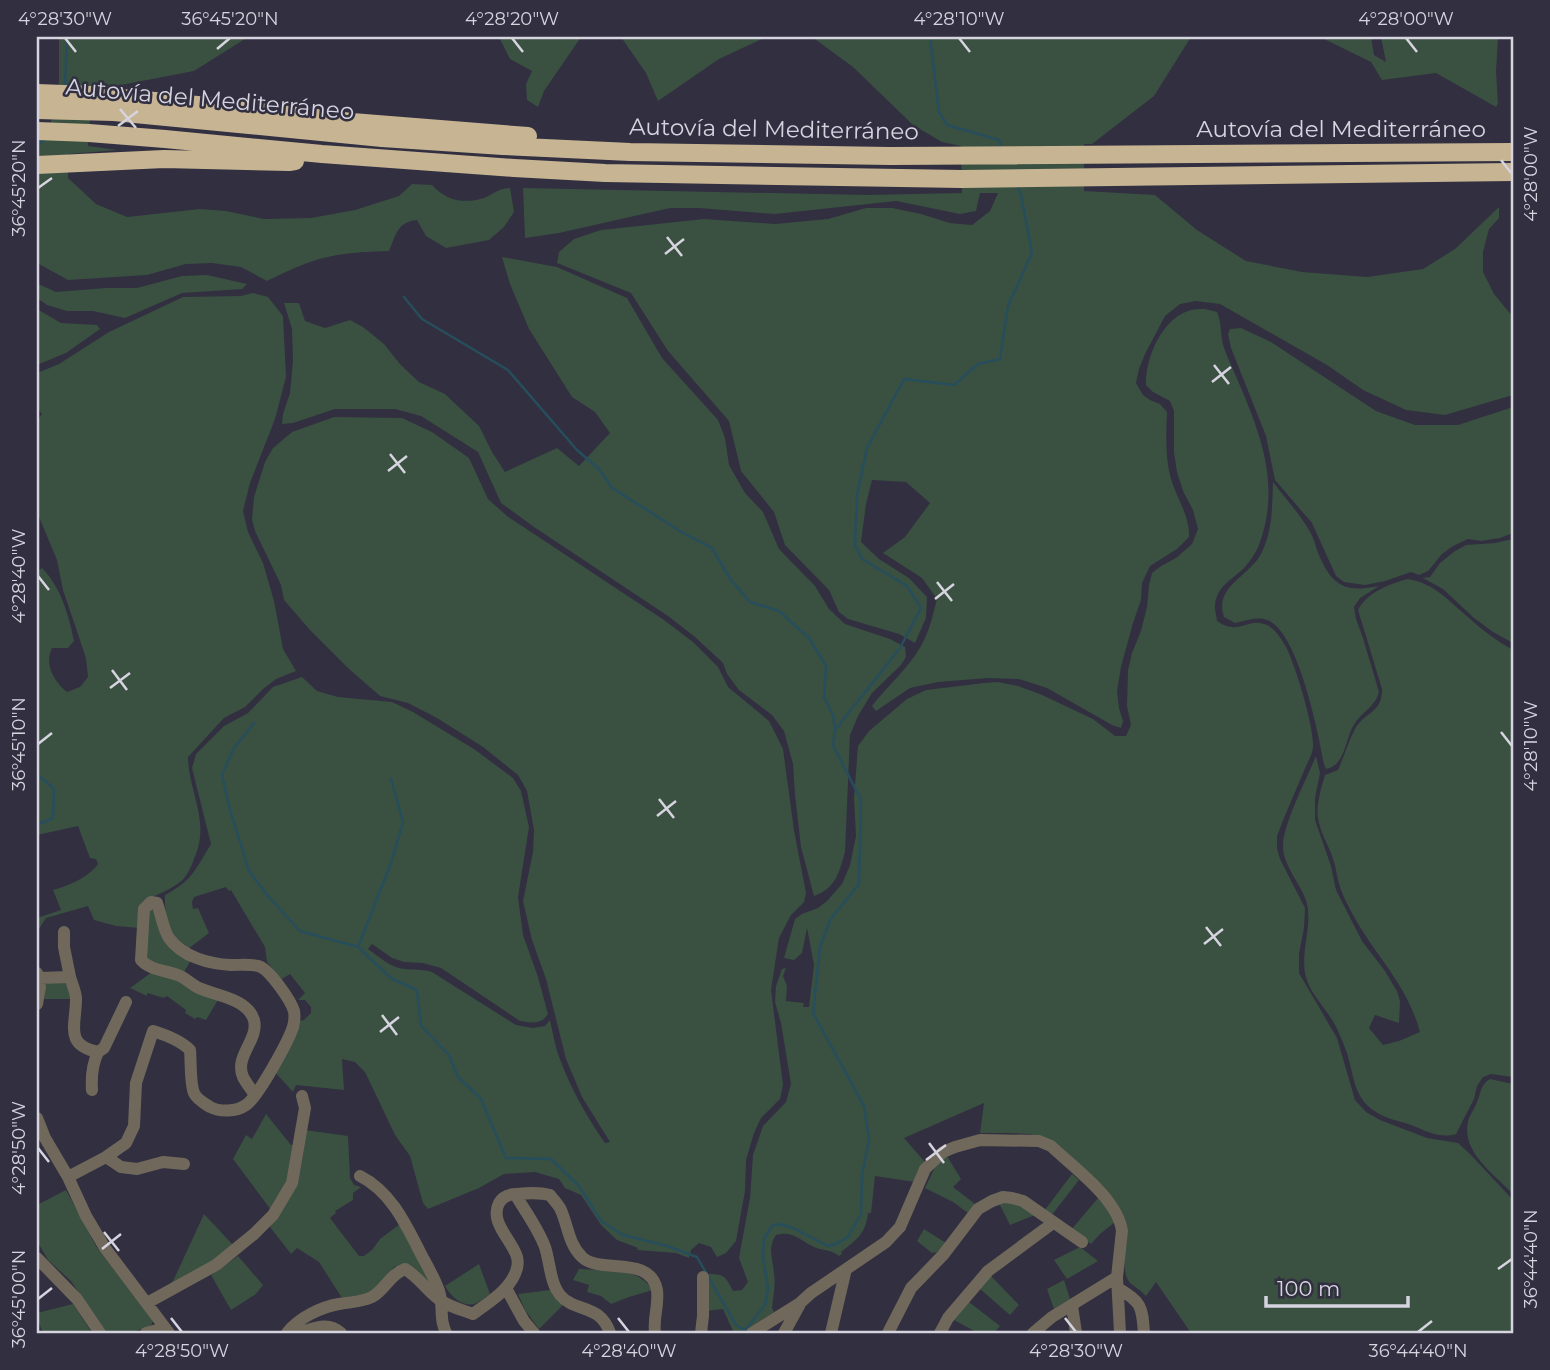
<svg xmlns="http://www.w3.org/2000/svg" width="1550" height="1370" viewBox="0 0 1550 1370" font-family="Montserrat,sans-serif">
<rect width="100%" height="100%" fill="#312f40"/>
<!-- green -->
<path fill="#3a5041" d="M 59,37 L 248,37 L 194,71 L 121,85 L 119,90 L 92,89 L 88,146 L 118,150 L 68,154 L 68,178 L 96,204 L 127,217 L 200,209 L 226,211 L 264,219 L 311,218 L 355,210 L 399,196 L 412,184 L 432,185 C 446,201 464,204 484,198 C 494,194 499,188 510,188 L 514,212 L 504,227 L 489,240 L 446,248 L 426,236 L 417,220 C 397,222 396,235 389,251 C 369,252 348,252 328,257 C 307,261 286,272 267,281 L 241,267 L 212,263 L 186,264 L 147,275 L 68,280 L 37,263 L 37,135 L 49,126 L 59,101 Z
M 499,37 L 581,37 L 544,91 L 538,107 L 527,100 L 526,84 L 532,71 L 510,59 Z
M 621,37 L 766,37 L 719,59 L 658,101 L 646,73 Z
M 812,37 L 1191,37 L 1154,96 L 1092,144 L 1084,144 L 1084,191 L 1155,195 L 1197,230 L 1246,261 L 1302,272 L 1367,277 L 1423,269 L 1455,249 L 1499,207 L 1499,218 L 1489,229 L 1483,252 L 1483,272 L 1494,294 L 1513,317 L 1513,395 L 1445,415 L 1406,410 L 1363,390 L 1327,365 L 1220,304 L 1196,301 L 1180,304 L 1165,316 L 1145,354 L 1139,369 L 1136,383 L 1143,395 L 1150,400 L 1160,404 L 1167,412 C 1166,434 1165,457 1171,479 C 1177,499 1190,516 1189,537 L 1177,549 L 1150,566 L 1142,583 L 1141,600 L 1133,623 L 1121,667 L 1117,691 L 1119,708 L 1123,721 L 1121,728 L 1112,725 L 1047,688 L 1019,679 L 988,678 L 938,682 L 910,688 L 876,711 L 872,706 C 887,686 908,669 921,646 C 929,632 933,615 937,599 L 922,578 L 883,553 L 905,537 L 930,503 L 906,482 L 872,480 L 866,504 L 861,542 L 879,559 L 909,578 L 927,597 L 926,618 L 915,643 L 899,634 L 848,619 L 839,612 L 829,590 L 785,545 L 774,512 L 741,471 L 729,421 L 668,351 L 631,293 L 557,263 L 559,252 L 574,239 L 601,230 L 704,219 L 775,224 L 828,219 L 866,208 L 892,208 L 921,214 L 950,223 L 972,225 L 990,211 L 998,193 L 980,193 L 976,211 L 960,214 L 896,201 L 775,214 L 699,208 L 670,208 L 559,233 L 525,238 L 523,188 L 867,195 L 962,193 L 961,146 L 942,142 L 913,125 L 853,67 Z
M 1320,37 L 1371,37 L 1374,55 L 1386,62 L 1381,37 L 1498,37 L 1496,72 L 1498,103 L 1496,107 L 1436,73 L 1382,80 L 1371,62 Z
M 502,257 L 557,267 L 627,298 L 662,358 L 718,420 L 725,438 L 729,465 L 745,493 L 763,512 L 779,549 L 815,586 L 829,609 L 845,624 L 890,639 L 905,647 L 906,657 L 901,665 L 872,693 L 858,716 L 850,735 L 845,852 C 839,873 836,888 814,896 L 801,847 L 795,795 L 793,764 L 784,731 L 772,715 L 739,690 L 727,674 L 723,663 L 695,637 L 668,616 L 534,527 L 501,503 L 478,452 L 421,416 L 395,409 L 335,409 L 293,423 L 282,424 L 283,414 L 290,393 L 293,361 L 292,329 L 284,303 L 299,303 L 305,321 L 325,328 L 350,320 L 363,327 L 384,344 L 400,364 L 419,382 L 445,394 L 479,426 L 492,452 L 505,472 L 557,448 L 579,466 L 610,433 L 595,412 L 572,397 L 529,329 L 510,284 Z
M 207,275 L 247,284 L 242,289 L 182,293 L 125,318 L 93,311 L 67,311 L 47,305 L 37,298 L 38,284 L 56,292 L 106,288 L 137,288 L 182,276 Z
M 253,293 L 268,297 L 283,316 L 286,377 L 275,419 L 250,483 L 243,511 L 248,532 L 263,563 L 274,601 L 283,649 L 296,671 L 276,679 L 263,689 L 245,707 L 224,718 L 188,757 C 189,795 211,821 194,859 C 191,867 187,877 180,882 C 172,889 156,895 146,900 L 140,928 L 116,926 L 94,920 L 88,906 L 46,918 L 37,932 L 37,918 L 61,910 L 53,890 C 68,886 89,877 98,864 L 96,859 L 90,858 L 78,826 L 37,835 L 37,572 L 42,568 C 61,587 69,616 74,641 L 68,648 L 52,648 C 44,665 54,681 67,692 L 80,687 L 88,677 L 86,658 L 63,590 L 57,560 L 37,512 L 37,421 L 42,414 L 37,408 L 37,373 L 59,364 L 109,332 L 183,297 L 241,296 Z
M 37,309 L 61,323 L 97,325 L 100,329 L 66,353 L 37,365 Z
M 1205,309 L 1217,312 C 1222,323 1220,336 1224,348 C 1229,362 1236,375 1241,388 C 1263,440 1280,489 1259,545 C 1256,552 1250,562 1244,568 C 1233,579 1217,586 1215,605 C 1214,609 1217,616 1217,621 C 1239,636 1246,618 1264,624 C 1273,626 1281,638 1286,647 C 1295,664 1314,726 1313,746 C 1313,754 1307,763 1304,771 C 1295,793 1285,814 1277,836 L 1277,848 L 1280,859 L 1305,908 L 1304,928 L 1299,954 L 1299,973 L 1337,1038 L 1355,1100 L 1366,1112 L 1380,1120 L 1427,1138 L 1458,1143 L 1470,1154 L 1513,1200 L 1513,1333 L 1191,1333 L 1156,1282 L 1146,1296 C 1142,1291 1133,1286 1130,1283 C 1118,1268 1130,1241 1127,1225 C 1125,1217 1120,1208 1115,1201 C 1107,1190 1055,1140 1044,1137 C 1029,1132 995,1133 980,1133 L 984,1103 L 904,1138 L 924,1161 L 915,1182 L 875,1176 L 871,1213 L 868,1213 C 866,1233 856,1241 841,1252 L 842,1254 L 839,1256 C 831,1249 821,1251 812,1246 C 800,1240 792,1230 776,1235 C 767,1248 773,1259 774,1274 C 776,1285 773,1297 772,1308 L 774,1312 L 742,1333 L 734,1333 L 723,1309 L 706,1311 L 706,1274 C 724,1274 725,1275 733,1291 L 742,1290 L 748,1282 L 739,1258 L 750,1198 L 753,1155 L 763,1126 L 786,1102 L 791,1084 L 781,1023 L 775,1002 L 776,986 L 782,969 L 786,968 L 783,976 L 787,986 L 786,1001 L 804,1003 L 803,1007 L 809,1007 L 814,965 L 807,928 L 802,953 L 794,960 L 784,958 L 795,919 L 802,914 L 818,908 L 827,901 L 842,884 L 850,865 L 856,836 L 854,798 L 858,746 L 869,731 L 907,699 L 926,690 L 984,683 L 998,682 L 1018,686 L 1040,694 L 1093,719 L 1115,736 L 1126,736 L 1131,725 L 1127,706 L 1128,670 L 1132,653 L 1141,631 L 1147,607 L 1149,585 L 1152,573 L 1161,566 L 1176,558 L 1192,544 L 1198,529 L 1193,510 L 1183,491 L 1177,472 L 1174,452 L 1174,411 L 1170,401 L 1153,392 L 1146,385 C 1145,359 1161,320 1188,311 C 1193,309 1200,309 1205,309 Z
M 1241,328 L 1271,342 L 1376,411 L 1415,425 L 1458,425 L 1513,407 L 1513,533 L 1500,538 L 1481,541 L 1468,539 L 1453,546 L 1442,554 L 1428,571 L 1419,575 L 1411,572 L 1385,581 L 1365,585 L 1344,582 L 1336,576 L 1312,523 L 1275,480 L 1266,436 L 1231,348 L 1228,334 L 1230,329 Z
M 334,417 L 402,418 L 432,432 L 469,458 L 488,499 L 507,516 L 664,620 L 693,642 L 718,667 L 728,687 L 769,721 L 783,749 L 794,830 L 806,893 L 804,902 L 791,915 L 779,938 L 771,990 L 783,1085 L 780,1099 L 761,1118 L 754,1133 L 746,1160 L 745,1191 L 736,1241 L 726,1253 L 717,1257 L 711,1247 L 699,1243 L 691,1250 L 689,1258 L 676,1253 L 637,1250 L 638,1248 L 617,1240 L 601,1225 L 581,1195 L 565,1188 L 559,1179 L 535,1172 L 504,1174 L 479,1188 L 428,1209 L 423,1203 L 410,1156 L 395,1135 L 365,1072 L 355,1062 L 342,1059 L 344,1090 L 296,1085 L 293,1092 L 274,1071 L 299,1021 L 304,1020 L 311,1013 L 311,1007 L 305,1000 L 298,1000 L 305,993 L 290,974 L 282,979 L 267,962 L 265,947 L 231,890 L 229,891 L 226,887 L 194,897 L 192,902 L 193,909 L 198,908 L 209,933 L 188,949 C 170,937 164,915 165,895 C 192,881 195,870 211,844 L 192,768 L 196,754 L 224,726 L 248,713 L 273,687 L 302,677 L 317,691 L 338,697 L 392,702 L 413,712 L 474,749 L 513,778 L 521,791 L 529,827 L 518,897 L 523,935 L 538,977 L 548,1014 C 541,1025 531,1023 520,1021 L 441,968 L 423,963 L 404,962 L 392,958 L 372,944 L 368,949 C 379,957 390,967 404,969 C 414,970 422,969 432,972 L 516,1025 L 533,1028 L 545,1026 L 550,1020 C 553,1033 555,1047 560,1059 C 571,1089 587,1117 605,1143 L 610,1142 L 582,1097 L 566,1059 L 546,979 L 532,940 L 523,901 L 533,852 L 534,830 L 527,791 L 518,775 L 483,747 L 437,718 L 408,703 L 380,696 L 348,668 L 310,630 L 284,600 L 281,585 L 255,531 L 252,520 L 254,497 L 265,462 L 273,448 L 292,432 Z
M 1273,482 C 1285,498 1299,513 1309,530 C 1313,536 1315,543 1317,550 C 1330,583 1342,594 1379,586 L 1360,598 L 1354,607 L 1356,619 L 1363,638 L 1379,692 C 1375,707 1362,712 1355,723 C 1345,737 1346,766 1326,769 L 1324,764 C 1318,732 1298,631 1267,620 C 1256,616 1245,621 1235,623 L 1224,617 C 1213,586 1251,576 1262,552 C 1273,529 1272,506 1273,482 Z
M 1513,539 L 1513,643 L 1493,632 L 1474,618 L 1443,589 L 1423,578 L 1430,577 L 1440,563 L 1455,551 L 1466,545 L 1495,543 Z
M 1408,579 C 1434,583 1449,601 1468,617 C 1482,630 1497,641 1513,650 L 1513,1077 L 1491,1074 L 1483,1077 L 1477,1086 L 1474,1099 L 1456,1134 C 1440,1139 1426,1131 1411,1125 C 1399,1121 1387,1119 1376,1112 C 1353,1098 1354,1075 1347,1053 C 1343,1043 1339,1032 1334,1023 C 1325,1007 1308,992 1305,973 C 1301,950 1312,927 1307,904 C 1302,884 1283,867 1283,846 C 1283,824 1307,778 1316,756 L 1320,773 L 1315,798 L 1315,820 L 1331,866 L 1336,890 L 1362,941 L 1385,971 L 1397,991 L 1400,1001 L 1399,1023 L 1375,1015 L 1369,1028 L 1383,1045 L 1399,1041 L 1420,1032 C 1407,984 1376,957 1353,915 C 1347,904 1341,892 1338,880 C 1336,873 1336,866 1333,859 C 1329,846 1320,832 1318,818 C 1316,805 1321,788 1325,775 L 1338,770 C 1344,757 1348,742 1355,729 C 1365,711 1382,714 1382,689 L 1358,610 C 1366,593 1391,583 1408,579 Z
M 153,905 L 191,960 L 184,972 L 148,962 L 145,952 L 147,911 Z
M 152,972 L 163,974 L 218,1000 L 206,1020 L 197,1017 L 195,1019 L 185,1013 L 186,1010 L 167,996 L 164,998 L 147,993 L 147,996 L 130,988 Z
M 48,982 L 65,983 L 70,989 L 72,999 L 44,999 L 45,985 Z
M 1490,1079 L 1513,1084 L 1513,1194 C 1495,1175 1461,1152 1468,1122 C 1469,1115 1475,1109 1477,1102 C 1481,1093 1480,1085 1490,1079 Z
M 266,1114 L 291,1145 L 293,1145 L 288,1181 L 271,1210 L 233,1159 L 246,1135 L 252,1139 Z
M 305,1130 L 348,1136 L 350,1178 L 354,1185 L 361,1187 L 353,1193 L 353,1200 L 335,1211 L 336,1213 L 330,1218 L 359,1256 L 364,1256 L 372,1250 L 380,1239 L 400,1224 L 434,1289 L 402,1264 L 394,1267 L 371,1293 L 342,1298 L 319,1262 L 297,1248 L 291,1254 L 270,1227 L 285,1204 Z
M 947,1156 L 961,1179 L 953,1187 L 975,1204 L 968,1213 L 953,1202 L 925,1188 L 936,1165 Z
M 1072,1174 L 1079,1180 L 1051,1216 L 1044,1211 Z
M 66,1190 L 96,1246 L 153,1321 L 151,1326 L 129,1333 L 106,1333 L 71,1281 L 48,1260 L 37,1241 L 37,1205 Z
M 1098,1198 L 1107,1208 L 1115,1222 L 1100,1234 L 1091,1244 L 1071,1230 Z
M 999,1203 L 1017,1204 L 1035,1215 L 1010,1225 Z
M 204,1214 L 234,1246 L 218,1260 L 170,1285 L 174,1279 Z
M 924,1229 L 946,1243 L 938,1252 L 932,1253 L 917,1241 Z
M 1080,1247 L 1098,1261 L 1067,1279 L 1054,1260 Z
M 238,1256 L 263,1285 L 256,1294 L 231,1310 L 211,1275 Z
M 479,1264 L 490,1294 C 485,1297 480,1302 474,1304 C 461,1307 451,1296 445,1286 Z
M 579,1269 C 605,1271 637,1266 653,1290 L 629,1297 L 611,1304 L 601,1296 L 587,1292 L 589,1285 L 573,1280 Z
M 991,1276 L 1019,1305 L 1010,1315 L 980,1289 Z
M 1064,1280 L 1070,1299 L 1054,1309 L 1047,1289 Z
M 550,1290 L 553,1296 L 564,1304 L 539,1329 L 525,1310 L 518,1294 Z
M 969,1302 L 1000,1326 L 994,1333 L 978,1333 L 954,1320 Z
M 73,1304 L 92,1333 L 43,1333 L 37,1318 L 37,1313 Z"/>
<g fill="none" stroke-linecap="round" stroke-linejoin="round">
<!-- stream -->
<path stroke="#274e5c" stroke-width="2.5" d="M 930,37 L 939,112 L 947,125 L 999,140 L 1002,148
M 65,86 L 67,37
M 37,145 L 46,139
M 404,297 L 422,319 L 508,370 L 577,450 L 599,469 L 612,488 L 683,533 L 712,548 L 730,579 L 750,602 L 779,611 L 809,638 L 826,666 L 824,697 L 833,715 L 835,728
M 254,723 L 234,748 L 222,775 L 230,810 L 249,871 L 267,895 L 300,931 L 358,947
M 37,774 L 54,789 L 53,818 L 37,825
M 391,779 L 403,822 L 391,863 L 358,947 L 392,979 L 417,990 L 421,1026 L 449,1055 L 458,1077 L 481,1099 L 506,1158 L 551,1159 L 579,1186 L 601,1221 L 623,1235 L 667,1246 L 697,1257 L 736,1325 L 745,1330
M 744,1332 L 765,1305 L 768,1289 L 763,1256 L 764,1239 L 772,1226 L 778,1224 L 791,1227 L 828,1246 L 836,1244 L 848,1237 L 861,1214 L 862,1175 L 869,1139 L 864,1106 L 813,1013 L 820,947 L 830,920 L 859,884 L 861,800 L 833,745 L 835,730 L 900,648 L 921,608 L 907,586 L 862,559 L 855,545 L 857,495 L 867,448 L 904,379 L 954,385 L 978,364 L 1000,359 L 1008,306 L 1032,253 L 1021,195 L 1016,184"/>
<!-- minor -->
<path stroke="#70695b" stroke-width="12" d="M 64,932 L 64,947 L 70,977
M 37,973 L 40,987 L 37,1004
M 39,978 L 70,977 C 72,984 76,992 76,999 C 76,1025 64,1045 98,1052 L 104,1048 L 126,1002
M 92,1090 C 91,1076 92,1065 98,1052
M 37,1118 L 45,1138 L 68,1177 L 86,1216 L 105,1248 L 169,1333
M 106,1157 L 121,1167 L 137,1169 L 163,1162 L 184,1164
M 360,1176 C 392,1192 407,1227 422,1256 C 428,1267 435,1279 439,1291 C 442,1300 441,1308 442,1317 C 442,1323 444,1328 446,1333
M 68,1177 L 106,1157 L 126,1143 L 134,1126 L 136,1083 L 153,1031 C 166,1035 180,1040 190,1050 C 191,1060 190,1084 194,1093 C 196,1098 205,1104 210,1107 C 220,1112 236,1112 246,1105 C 258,1097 288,1042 293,1027 C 294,1023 295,1016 294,1011 C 291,1001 269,968 258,966 C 250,964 240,965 231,965 C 210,964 182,957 169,938 C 163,929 161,914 157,903 L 151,902 L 144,909 L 141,960 C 151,971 167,970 180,976 C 187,979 192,985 199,988 C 216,996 247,998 254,1020 C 259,1040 234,1056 243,1077 C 246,1083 251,1089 255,1095
M 515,1194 C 525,1211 538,1228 545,1247 C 550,1262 550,1283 560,1295 C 575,1313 600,1303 610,1333
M 37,1258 L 77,1299 L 100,1333
M 506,1288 L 524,1321 L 534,1333
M 1118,1288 C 1142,1303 1142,1306 1144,1333
M 147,1303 L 216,1265 L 254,1234 L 273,1215 L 292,1183 L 305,1108 L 302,1096
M 1072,1306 L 1076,1333
M 146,1333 L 165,1328
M 287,1333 C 298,1318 321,1307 339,1304 C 350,1302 362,1302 372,1297 C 385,1290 390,1274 405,1269 C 420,1278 427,1291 440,1300 C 450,1307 462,1310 473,1314 C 489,1302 512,1289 517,1268 C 518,1264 518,1261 517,1257 C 512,1240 489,1222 499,1203 C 503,1196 509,1194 517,1194 C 528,1193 539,1192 550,1195 C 553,1199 557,1203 560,1208 C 568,1224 568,1244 582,1257 C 600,1275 650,1254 657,1290 C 659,1304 653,1319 655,1333
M 299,1333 C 314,1328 328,1321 341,1333
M 701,1333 L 703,1316 L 703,1277
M 752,1333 L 800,1303 L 811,1293 L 886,1242 L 900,1227 L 925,1169 L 943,1152 L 955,1147 L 980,1140 L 1039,1141 L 1051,1146 C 1073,1167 1118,1199 1122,1231 L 1117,1277 L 1120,1333
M 784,1333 L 800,1304
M 831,1333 L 846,1269
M 888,1333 L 911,1288 L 943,1255 L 978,1209 L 992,1201 L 1003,1197 L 1012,1198 L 1023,1201 L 1082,1242
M 940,1333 L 948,1318 L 988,1271 L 1053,1223
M 1033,1333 L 1052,1317 L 1117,1277"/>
<!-- highway -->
<path stroke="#c6b493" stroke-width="18" d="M 37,93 L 91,95 L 208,106 L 352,122 L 528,136
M 37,110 L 114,112 L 382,138 L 503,146 L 630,152 L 890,156 L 1513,152
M 37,131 L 89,133 L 165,139 L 322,154 L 514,168 L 605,173 L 962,179 L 1513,172
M 37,165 L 164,159 L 289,162 L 295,161"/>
</g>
<!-- ticks -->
<path fill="none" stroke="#d5d4df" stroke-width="2.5" d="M 65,38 L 76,52M 512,38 L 523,52M 959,38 L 970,52M 1406,38 L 1417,52M 217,49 L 230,38M 120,109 L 136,128M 118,126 L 138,111M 1501,160 L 1512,174M 38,188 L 52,178M 667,237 L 682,256M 665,254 L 684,239M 1214,365 L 1229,384M 1212,382 L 1231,367M 390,454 L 405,473M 388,471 L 407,456M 38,576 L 49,590M 937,582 L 952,601M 935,599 L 954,584M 112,670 L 127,690M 110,688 L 130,673M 1501,732 L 1512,746M 38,744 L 52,733M 659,799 L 674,818M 657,816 L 676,801M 1206,927 L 1221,946M 1204,944 L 1223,929M 382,1015 L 397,1035M 380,1032 L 399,1017M 929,1143 L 944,1163M 38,1148 L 49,1162M 926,1160 L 946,1145M 104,1232 L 119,1251M 102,1249 L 121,1234M 1498,1269 L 1512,1259M 38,1299 L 52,1288M 171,1318 L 182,1332M 618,1318 L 629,1332M 1065,1318 L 1076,1332M 1418,1332 L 1432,1321"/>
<g text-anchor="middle" stroke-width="5" stroke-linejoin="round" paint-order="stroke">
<!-- street labels -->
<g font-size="23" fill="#d5d4df" stroke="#312f40">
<text transform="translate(210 99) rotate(5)" y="8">Autovía del Mediterráneo</text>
<text transform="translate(774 129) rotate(1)" y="8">Autovía del Mediterráneo</text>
<text x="1341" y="137">Autovía del Mediterráneo</text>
</g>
</g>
<!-- border -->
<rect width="1550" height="1370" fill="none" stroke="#312f40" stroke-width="77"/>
<!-- scale -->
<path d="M1266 1296v10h142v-10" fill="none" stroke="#d5d4df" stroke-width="3.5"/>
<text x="1277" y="1296" font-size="21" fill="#d5d4df" stroke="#312f40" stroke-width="5" paint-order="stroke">100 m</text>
<rect x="38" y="38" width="1474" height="1294" fill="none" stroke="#d5d4df" stroke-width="2.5"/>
<g font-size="18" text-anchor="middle" fill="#d5d4df">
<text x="65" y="25">4°28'30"W</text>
<text x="230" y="25">36°45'20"N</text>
<text x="512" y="25">4°28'20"W</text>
<text x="959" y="25">4°28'10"W</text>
<text x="1406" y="25">4°28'00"W</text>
<text transform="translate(1531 174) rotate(-90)" y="6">4°28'00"W</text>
<text transform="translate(19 188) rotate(-90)" y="6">36°45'20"N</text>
<text transform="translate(19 576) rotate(-90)" y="6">4°28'40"W</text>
<text transform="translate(19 744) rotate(-90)" y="6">36°45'10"N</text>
<text transform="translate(1531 746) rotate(-90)" y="6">4°28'10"W</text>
<text transform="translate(19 1148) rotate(-90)" y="6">4°28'50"W</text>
<text transform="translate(1531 1259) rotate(-90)" y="6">36°44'40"N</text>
<text transform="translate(19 1299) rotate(-90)" y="6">36°45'00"N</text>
<text x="182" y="1357">4°28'50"W</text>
<text x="629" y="1357">4°28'40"W</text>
<text x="1076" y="1357">4°28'30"W</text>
<text x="1418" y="1357">36°44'40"N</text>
</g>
</svg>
